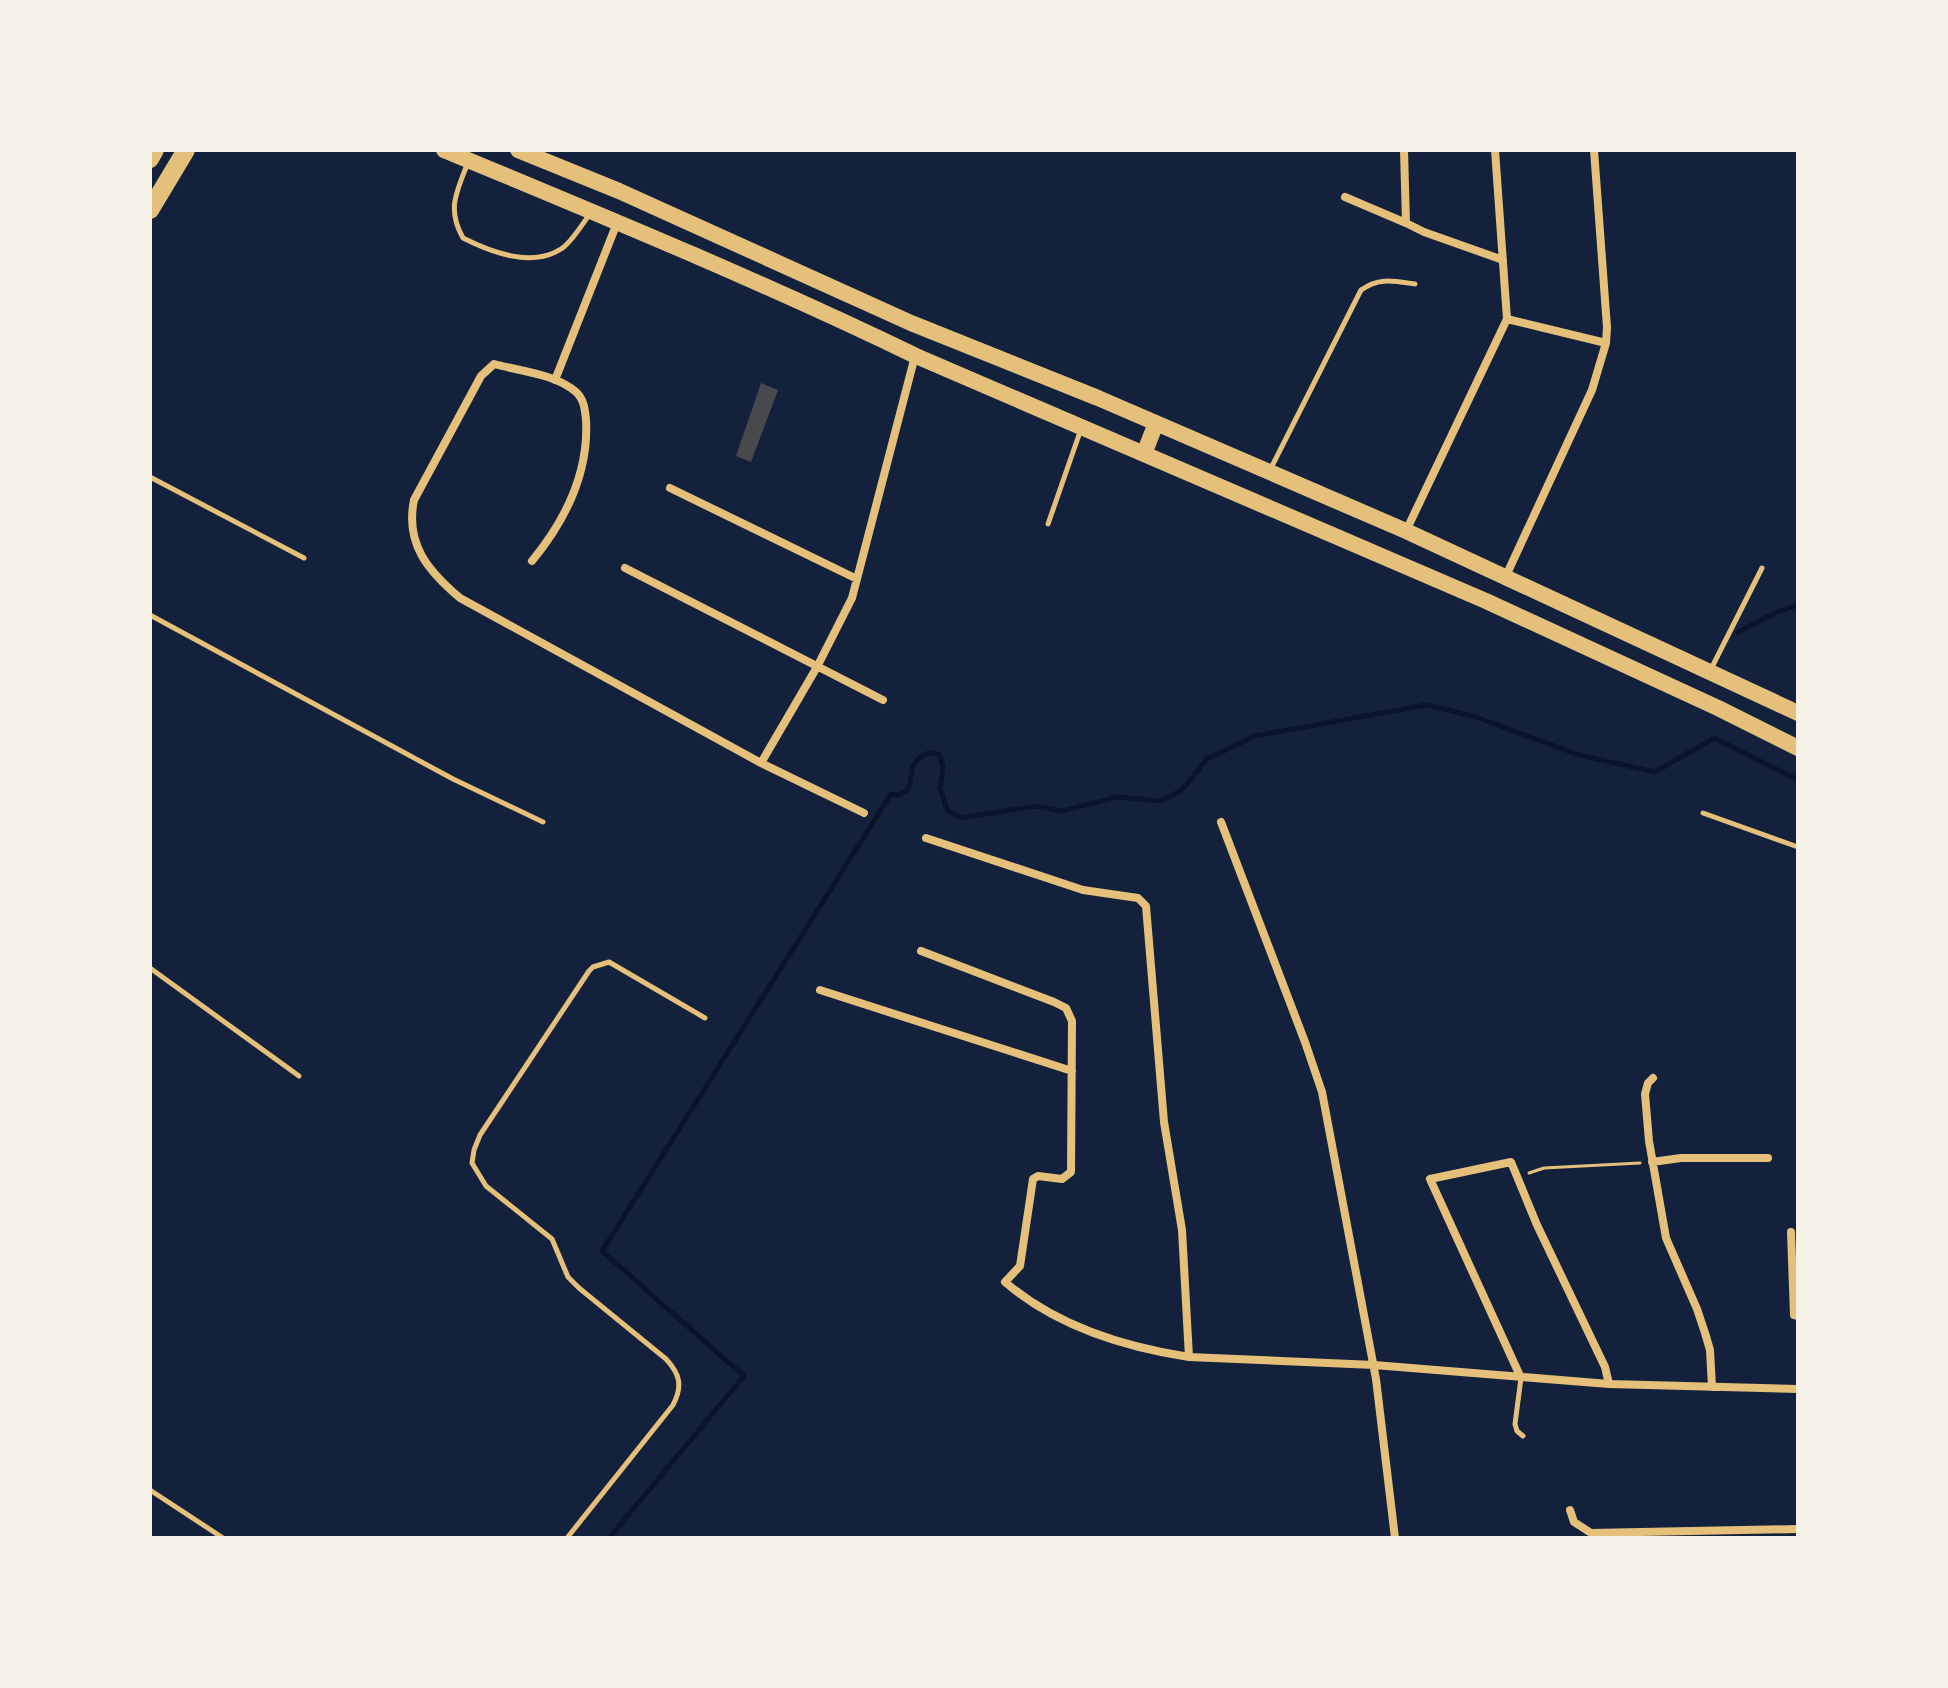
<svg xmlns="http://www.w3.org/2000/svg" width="1948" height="1688" viewBox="0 0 1948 1688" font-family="Figtree,sans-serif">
<rect width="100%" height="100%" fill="#14213d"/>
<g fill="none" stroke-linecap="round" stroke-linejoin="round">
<!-- stream -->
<path stroke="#0b132b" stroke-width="5" d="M 1738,632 L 1777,612 L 1798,605
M 609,1538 L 744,1376 L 602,1251 L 891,794 L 898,795 L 908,790 C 915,769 906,764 930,752 L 940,755 L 943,767 L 940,788 L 947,810 L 961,818 L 1037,806 L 1062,811 L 1118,797 L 1161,801 L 1182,790 L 1207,759 L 1255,736 L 1426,705 L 1473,716 L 1579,755 L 1655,772 L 1714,738 L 1798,780"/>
</g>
<!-- building -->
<path fill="#48494c" d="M 761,383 L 778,390 L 751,462 L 736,456 Z"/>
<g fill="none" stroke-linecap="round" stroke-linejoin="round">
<!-- path -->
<path stroke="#e5c07b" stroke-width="3" d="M 1529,1173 L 1544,1168 L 1640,1163"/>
<!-- service -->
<path stroke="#e5c07b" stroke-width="5" d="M 467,165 C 456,193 447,210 463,238 C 491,252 531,268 561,249 C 572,242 582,224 590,214
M 1271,468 L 1361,290 C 1379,277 1394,281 1415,284
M 150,477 L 304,558
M 1048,524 L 1080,432
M 150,615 L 453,779 L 543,822
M 1710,671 L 1762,568
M 1703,813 L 1798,847
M 150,968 L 299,1076
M 1521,1378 L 1515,1424 L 1517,1431 L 1523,1436
M 150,1490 L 223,1538
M 567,1538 L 673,1405 C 683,1386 680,1374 666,1359 L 579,1288 L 568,1277 L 552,1239 L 486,1186 L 472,1163 L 474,1150 L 480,1135 L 589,971 L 593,967 L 609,962 L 705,1018"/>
<!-- minor -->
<path stroke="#e5c07b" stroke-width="8" d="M 1404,150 L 1406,223 L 1424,232 L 1503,260
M 1345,197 L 1406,223
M 1507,319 L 1606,343
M 555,380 L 617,223
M 670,488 L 857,579
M 1406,531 L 1507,319 L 1495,150
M 532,561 C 564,522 589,473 586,420 C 585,410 584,399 576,392 C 556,374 519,371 494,364 L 481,376 L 414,500 C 405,544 428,571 460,598 L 761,763 L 864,813
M 625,568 L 883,700
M 1505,578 L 1592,390 L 1606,343 L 1607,327 L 1594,150
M 761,763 L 817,667 L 852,598 L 915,356
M 1221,822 L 1305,1042 L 1322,1092 L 1376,1379 L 1395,1538
M 926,838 L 1083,890 L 1138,898 L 1146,906 L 1164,1122 L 1182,1230 L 1189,1357
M 921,951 L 1054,1002 L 1066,1008 L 1072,1021 L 1071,1172 L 1062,1179 L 1038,1176 L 1033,1179 L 1020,1266 L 1005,1282 C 1055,1325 1124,1347 1189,1357 L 1374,1365 L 1609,1384 L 1798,1389
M 820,990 L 1072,1071
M 1653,1078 L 1648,1083 L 1645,1094 L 1649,1141 L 1666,1238 L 1697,1309 L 1705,1333 L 1710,1350 L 1712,1387
M 1652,1162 L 1681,1158 L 1768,1158
M 1791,1232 L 1794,1315 L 1798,1316
M 1521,1378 L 1430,1179 L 1511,1162 L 1537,1225 L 1605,1367 L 1609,1384
M 1570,1510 L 1574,1522 L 1591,1533 L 1798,1529"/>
<!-- primary -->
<path stroke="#e5c07b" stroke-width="16" d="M 444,150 C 603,216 761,281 916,356 L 1486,601 L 1718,708 L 1798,748
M 518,150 L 619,191 L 911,323 L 1098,398 L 1406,531 L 1798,713
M 1144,454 L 1156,423"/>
<!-- trunk -->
<path stroke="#e5c07b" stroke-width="18" d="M 150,159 L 155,150
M 150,210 L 186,150"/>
</g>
<!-- border -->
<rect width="1948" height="1688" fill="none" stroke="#f6f1e7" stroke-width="304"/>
</svg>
